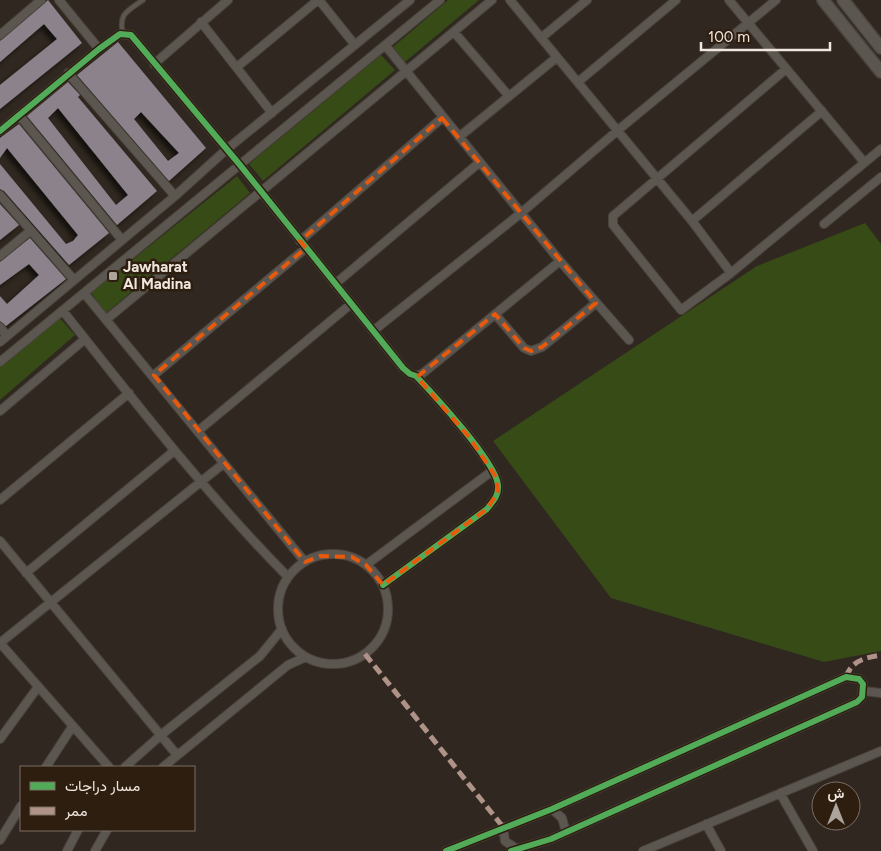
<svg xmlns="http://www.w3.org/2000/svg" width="881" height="851" viewBox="0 0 881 851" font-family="Figtree,Vazirmatn,sans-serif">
<defs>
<filter id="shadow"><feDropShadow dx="-4" dy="4" stdDeviation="2.5" flood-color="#0009"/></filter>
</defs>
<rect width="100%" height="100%" fill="#302820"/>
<!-- green -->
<path fill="#364b16" d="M 448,0 L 479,0 L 405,62 L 393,47 Z
M 381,55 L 395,70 L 263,181 L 249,164 Z
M 237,176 L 250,193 L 106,313 L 91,293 Z
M 865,223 L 881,244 L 881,651 L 824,662 L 611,598 L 493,441 L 757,266 Z
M 57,315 L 75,335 L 0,400 L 0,365 Z"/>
<!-- building -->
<path fill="#8c828c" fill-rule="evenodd" filter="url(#shadow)" d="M 48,0 L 82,43 L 0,109 L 0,85 L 57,39 L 44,24 L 0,62 L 0,41 Z
M 118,42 L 206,148 L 169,181 L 77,75 ZM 141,112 L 179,153 L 168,161 L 134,119 Z
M 68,82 L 80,95 L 78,97 L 157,191 L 117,225 L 27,116 ZM 58,108 L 128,195 L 116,205 L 48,118 Z
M 19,124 L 109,233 L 69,265 L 4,191 L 0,189 L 0,164 L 66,244 L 73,241 L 78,235 L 7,148 L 0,158 L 0,138 Z
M 0,204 L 19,225 L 0,240 Z
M 30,238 L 66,279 L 6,326 L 0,321 L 0,296 L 7,304 L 39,275 L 29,264 L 0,285 L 0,262 Z"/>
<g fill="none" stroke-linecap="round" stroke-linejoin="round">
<defs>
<path id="service" d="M 123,34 C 118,13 128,11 143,0"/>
<path id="minor" d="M 59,0 L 99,49
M 319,0 L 355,45
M 510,0 L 692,221 L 731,273
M 729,0 L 864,162
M 201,22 L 272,113
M 454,32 L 508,95
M 0,35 L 41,0
M 541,38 L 587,0
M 385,45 L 560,261 L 629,340
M 154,64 L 228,0
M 237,67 L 318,0
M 786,69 L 613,216 L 613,225 L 681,310 L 731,273 L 881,149
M 68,73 L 175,196
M 578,82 L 676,0
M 19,115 L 122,240
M 0,131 L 99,49 L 120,34 L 131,35 L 240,165 L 403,368 L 410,374 L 416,376 C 434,395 496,462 498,485 C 499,496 493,501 487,509 L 383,585
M 459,137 L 556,58
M 0,195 L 74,280
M 692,221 L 822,111
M 824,224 L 881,177
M 300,241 L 442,118
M 0,256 L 30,231
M 335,284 L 480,162
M 84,293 L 305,562
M 63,311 C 135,402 206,494 288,577
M 495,314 L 524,348 L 531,351 L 542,347 L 596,303
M 107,319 L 492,0
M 0,327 L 7,336
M 373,331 L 521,213 L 617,131 L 776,0
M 0,342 L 175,196 L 227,149 L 410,0
M 0,362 L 440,0
M 154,375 L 306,248
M 416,376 L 422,374 L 560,261
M 0,411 L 85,339
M 198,431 L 351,304
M 0,500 L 129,393
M 0,541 L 177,755
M278 609a55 55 0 1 1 110 0a55 55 0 1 1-110 0Z
M 366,565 L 492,471
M 26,573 L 174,451
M 0,643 L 223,464
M 0,643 L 109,767
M 864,691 L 881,693
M 0,739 L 38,687
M 46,767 L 72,727
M 125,767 L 161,735 L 260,656 L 282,629
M 163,767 L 288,665 L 306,657
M 780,793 L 813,851
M 552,809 L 562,818 L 566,832
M 706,824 L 721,851
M 503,827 L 505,841 L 517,849
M 0,840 L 21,806
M 67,851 L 78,830
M 95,851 L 107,830
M 446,851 L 552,809 L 846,677 L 859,679 L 863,684 L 862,697 L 857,702 L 551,839 L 511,851
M 643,851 L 881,751"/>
<path id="secondary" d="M 823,0 L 881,72
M 843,0 L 881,48"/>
</defs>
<!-- service casing -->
<use href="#service" stroke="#4b443d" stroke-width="6"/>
<!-- minor casing -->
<use href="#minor" stroke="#4b443d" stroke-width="10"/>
<!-- secondary casing -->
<use href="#secondary" stroke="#4b443d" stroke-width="14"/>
<!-- service -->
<use href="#service" stroke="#5c5650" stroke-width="4"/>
<!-- minor -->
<use href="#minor" stroke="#5c5650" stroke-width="8"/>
<!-- secondary -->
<use href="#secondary" stroke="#5c5650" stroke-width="11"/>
<!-- quiet -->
<path stroke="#af9288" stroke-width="5" stroke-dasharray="10 5" stroke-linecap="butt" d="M 365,654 L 503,827
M 846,677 C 852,660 865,658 881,655"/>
<defs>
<path id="cycleway" d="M 0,131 L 99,49 L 120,34 L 131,35 L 240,165 L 403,368 L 410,374 L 416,376 C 434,395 496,462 498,485 C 499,496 493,501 487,509 L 383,585
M 446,851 L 552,809 L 846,677 L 859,679 L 863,684 L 862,697 L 857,702 L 551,839 L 511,851"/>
</defs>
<!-- cycleway casing -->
<use href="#cycleway" stroke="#2d1e10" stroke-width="9"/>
<!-- cycleway -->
<use href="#cycleway" stroke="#51ab58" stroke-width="6"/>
</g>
<!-- marked area -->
<path fill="none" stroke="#e8590c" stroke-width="4" stroke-dasharray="10 6" stroke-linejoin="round" d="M 442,118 L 596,303 L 542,347 L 531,351 L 524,348 L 495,314 L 417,377 L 469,437 L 496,477 L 498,492 L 487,509 L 383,585 L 366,565 L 352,557 L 320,556 L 305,562 L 154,375 L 306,248 L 300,241 Z"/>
<!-- markers -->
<rect fill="#ada49b" stroke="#2d1e10" stroke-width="2" x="108" y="271" width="10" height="10" rx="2.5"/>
<g text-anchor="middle" stroke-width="5" stroke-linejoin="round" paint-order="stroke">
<!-- poi labels -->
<g font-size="15" font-weight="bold" fill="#f0e6dd" stroke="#2d1e10" text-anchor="start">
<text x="123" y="272">Jawharat<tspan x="123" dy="17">Al Madina</tspan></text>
</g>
</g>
<!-- legend -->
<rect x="20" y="766" width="175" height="65" fill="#2d1e10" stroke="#7b6e62"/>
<rect x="30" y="782" width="25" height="8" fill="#51ab58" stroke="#7b6e62"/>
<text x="65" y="791" font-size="15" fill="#f0e6dd">مسار دراجات</text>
<rect x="30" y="807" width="25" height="8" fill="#af9288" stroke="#7b6e62"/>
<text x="65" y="816" font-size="15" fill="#f0e6dd">ممر</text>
<!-- north arrow -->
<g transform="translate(836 806)"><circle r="24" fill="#2d1e10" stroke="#7b6e62"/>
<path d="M0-4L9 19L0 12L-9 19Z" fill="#ada49b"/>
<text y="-8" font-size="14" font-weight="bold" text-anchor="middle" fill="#f0e6dd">ش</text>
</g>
<!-- scale -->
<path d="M701 42v8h129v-8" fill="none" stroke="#f0e6dd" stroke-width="2.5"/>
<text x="708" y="42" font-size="15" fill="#f0e6dd" stroke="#2d1e10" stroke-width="4" paint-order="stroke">100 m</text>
</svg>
